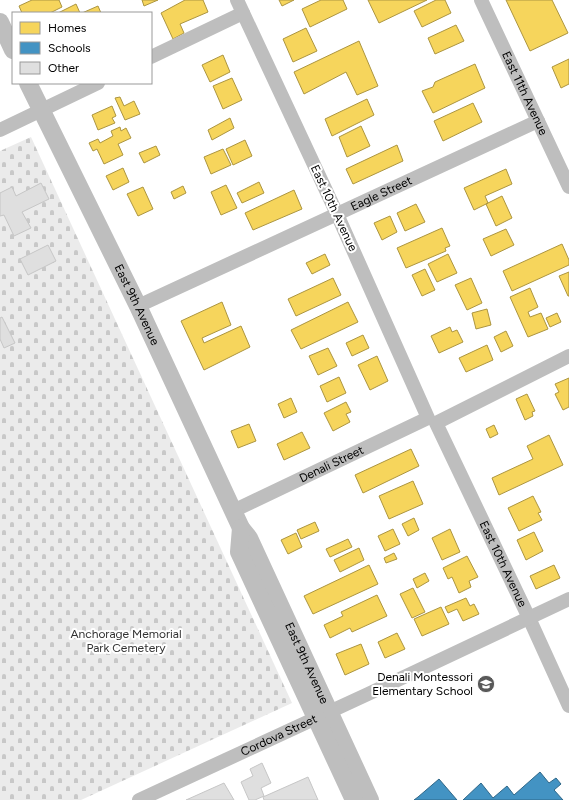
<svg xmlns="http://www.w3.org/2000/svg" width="569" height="800" viewBox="0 0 569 800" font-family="Figtree,sans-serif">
<defs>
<pattern id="cemetery-stones" width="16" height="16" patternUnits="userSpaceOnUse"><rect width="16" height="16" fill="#ebebeb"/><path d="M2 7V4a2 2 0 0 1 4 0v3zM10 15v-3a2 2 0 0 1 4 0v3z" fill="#c8c8c8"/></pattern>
</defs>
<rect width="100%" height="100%" fill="#fff"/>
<!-- cemetery -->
<path fill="url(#cemetery-stones)" d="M 31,137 L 292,703 L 81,800 L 0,800 L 0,151 Z"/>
<!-- homes -->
<path fill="#f6d55c" stroke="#ac9540" d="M 32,0 L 59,0 L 62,7 L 50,13 L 22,13 L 19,6 Z
M 142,0 L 158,0 L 144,6 Z
M 185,0 L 203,0 L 208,12 L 180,24 L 184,33 L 173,39 L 161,13 Z
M 279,0 L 294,0 L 282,6 Z
M 321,0 L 343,0 L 347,9 L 310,27 L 302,9 Z
M 368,0 L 427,0 L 379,23 Z
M 436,0 L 445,0 L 451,13 L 422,27 L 414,11 Z
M 506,0 L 552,0 L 568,33 L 530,51 Z
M 76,4 L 80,13 L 58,13 Z
M 98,6 L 101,13 L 82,13 Z
M 456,25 L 464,41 L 435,54 L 428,38 Z
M 306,28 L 317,51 L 293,62 L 283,39 Z
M 359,41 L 378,86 L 357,95 L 346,72 L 304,94 L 294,72 Z
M 223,55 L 230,72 L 210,82 L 202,65 Z
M 569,59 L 569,84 L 561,88 L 552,67 Z
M 475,64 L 485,88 L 433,113 L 422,91 L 433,87 L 435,82 Z
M 232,78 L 242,100 L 223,109 L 213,86 Z
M 120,97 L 124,106 L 134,101 L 140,114 L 125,120 L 115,98 Z
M 367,99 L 374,115 L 332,136 L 325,119 Z
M 473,103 L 482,122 L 443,141 L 434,121 Z
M 112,106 L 116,116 L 112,118 L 115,123 L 98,130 L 92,115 Z
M 230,118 L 234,128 L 212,140 L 208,130 Z
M 361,126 L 370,146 L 347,157 L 339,137 Z
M 120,127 L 121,131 L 126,128 L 131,138 L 118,144 L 123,155 L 104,164 L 97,149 L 93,151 L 89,143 L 98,139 L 100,143 L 113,136 L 111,131 Z
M 245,140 L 252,156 L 233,165 L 226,149 Z
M 397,145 L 403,161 L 353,184 L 346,169 Z
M 156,146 L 160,155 L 144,163 L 139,153 Z
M 223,149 L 231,165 L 211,174 L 204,157 Z
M 123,168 L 129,182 L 113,190 L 106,176 Z
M 506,169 L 512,184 L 485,196 L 488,203 L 474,210 L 464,188 Z
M 259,182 L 264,193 L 242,203 L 237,193 Z
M 226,185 L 237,208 L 221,215 L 211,192 Z
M 183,186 L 186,193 L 174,199 L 171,192 Z
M 143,187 L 153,209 L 138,216 L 127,194 Z
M 294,190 L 302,209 L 253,230 L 245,213 Z
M 502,196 L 512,218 L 496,226 L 486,204 Z
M 416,204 L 425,222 L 405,231 L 397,213 Z
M 390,216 L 397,232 L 382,240 L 374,223 Z
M 442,228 L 450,246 L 445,248 L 446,251 L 406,268 L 397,248 Z
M 506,229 L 514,245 L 491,256 L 483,239 Z
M 562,244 L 569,260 L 569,265 L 512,291 L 503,271 Z
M 325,254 L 330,265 L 312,274 L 306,263 Z
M 448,254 L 457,273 L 437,282 L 428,264 Z
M 425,269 L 435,290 L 422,296 L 412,275 Z
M 569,272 L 569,296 L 568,296 L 559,276 Z
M 333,278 L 341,295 L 296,316 L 288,299 Z
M 471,278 L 482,303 L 467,310 L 455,285 Z
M 530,288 L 538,307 L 528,312 L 530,317 L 541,313 L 548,329 L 528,337 L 510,297 Z
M 222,302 L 231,325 L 202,338 L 204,343 L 241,326 L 250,347 L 204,370 L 181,321 Z
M 348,302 L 358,322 L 301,349 L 291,330 Z
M 487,309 L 491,325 L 476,329 L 472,313 Z
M 557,313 L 561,322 L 550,327 L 546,318 Z
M 450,327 L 452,332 L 457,330 L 463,342 L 439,353 L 431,336 Z
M 506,331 L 513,346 L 501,352 L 494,337 Z
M 363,335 L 369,348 L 352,356 L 346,343 Z
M 487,345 L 493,360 L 466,372 L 459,358 Z
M 328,348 L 337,366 L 318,375 L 309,356 Z
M 377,356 L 388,381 L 370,390 L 358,365 Z
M 339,377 L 346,393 L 327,402 L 320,386 Z
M 569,378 L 569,407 L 563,410 L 555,394 L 559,392 L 555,384 Z
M 527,394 L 535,411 L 532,412 L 533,416 L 525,420 L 516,399 Z
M 291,398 L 297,412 L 284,418 L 278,404 Z
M 346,402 L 351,412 L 346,414 L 350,422 L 333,431 L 324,413 Z
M 249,424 L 256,441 L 238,448 L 231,431 Z
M 494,425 L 498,434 L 490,438 L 486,429 Z
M 302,432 L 310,448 L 284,460 L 277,444 Z
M 549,435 L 563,465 L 499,495 L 492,478 L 533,459 L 527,446 Z
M 411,449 L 419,466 L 363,493 L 355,475 Z
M 413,481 L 423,504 L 389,519 L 379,496 Z
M 533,496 L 541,512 L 538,513 L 542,520 L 519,531 L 508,508 Z
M 414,518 L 419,530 L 408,536 L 402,524 Z
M 315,522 L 319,531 L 301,539 L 297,530 Z
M 393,529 L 400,544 L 385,551 L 378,536 Z
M 450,529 L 460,552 L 442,560 L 432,538 Z
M 534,532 L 543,551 L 526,560 L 517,540 Z
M 296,533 L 302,547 L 288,554 L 281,540 Z
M 348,539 L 352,547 L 330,557 L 326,549 Z
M 359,548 L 364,560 L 340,572 L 334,560 Z
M 394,553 L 397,559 L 386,563 L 384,558 Z
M 467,556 L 478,577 L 469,581 L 471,587 L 459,593 L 452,577 L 448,579 L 443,568 Z
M 369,565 L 378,584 L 313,614 L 304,596 Z
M 554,565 L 560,578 L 536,589 L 530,576 Z
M 425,573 L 429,581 L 417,588 L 413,579 Z
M 413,588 L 425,612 L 412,618 L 400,594 Z
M 377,595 L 387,616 L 352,632 L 350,628 L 330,638 L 324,625 L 343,616 L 341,612 Z
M 466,598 L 470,606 L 474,604 L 479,614 L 463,621 L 457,609 L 448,613 L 445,607 Z
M 441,607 L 449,624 L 422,636 L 414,619 Z
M 397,633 L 405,649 L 385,658 L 378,642 Z
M 361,644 L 369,664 L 345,675 L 336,654 Z"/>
<!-- schools -->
<path fill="#4393c3" stroke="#2f6788" d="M 540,772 L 549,783 L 556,778 L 561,784 L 554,790 L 563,800 L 463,800 L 481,783 L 493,798 L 507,786 L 514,795 Z
M 439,779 L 457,800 L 414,800 L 418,797 Z"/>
<!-- building -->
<path fill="#dfdfdf" stroke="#c6c6c6" d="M 41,183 L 49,199 L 22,212 L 31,228 L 14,236 L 4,215 L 0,216 L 0,193 L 12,187 L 16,196 Z
M 48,245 L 56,261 L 28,275 L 20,259 Z
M 2,317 L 15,343 L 4,348 L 0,339 L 0,318 Z
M 262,763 L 271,783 L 261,788 L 264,796 L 255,800 L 249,800 L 241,782 L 253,776 L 250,769 Z
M 308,777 L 318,800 L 264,800 L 263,797 Z
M 224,783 L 234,800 L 186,800 Z"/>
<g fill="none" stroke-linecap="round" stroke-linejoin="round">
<!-- minor -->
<g stroke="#bebebe" stroke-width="14">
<path id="s1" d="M 481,0 L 569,187"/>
<path d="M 151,57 L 243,13"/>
<path d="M 0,130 L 98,83"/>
<path id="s2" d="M 138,306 L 538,121"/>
<path id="s3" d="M 569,356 L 436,423 L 529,618 L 569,706"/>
<path id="s4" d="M 233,511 L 428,418 L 337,214 L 237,0"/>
<path id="s5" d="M 139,800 L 368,694 L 569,599"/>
</g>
<!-- tertiary -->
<g stroke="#bebebe" stroke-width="18">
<path d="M 0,22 L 13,50"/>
<path id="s6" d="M 28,83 L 138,306 L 241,528 L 249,538 L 370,800"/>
<path d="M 241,528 L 239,552 L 354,800"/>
</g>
</g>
<!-- icons -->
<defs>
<symbol id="school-disc" viewBox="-11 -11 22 22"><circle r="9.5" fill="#595959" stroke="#fff"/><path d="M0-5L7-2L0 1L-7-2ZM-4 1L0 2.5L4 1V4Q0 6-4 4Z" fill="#fff"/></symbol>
</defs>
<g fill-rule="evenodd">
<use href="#school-disc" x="476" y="674" width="20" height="20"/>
</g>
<g text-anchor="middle" stroke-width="4" stroke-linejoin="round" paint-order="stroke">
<!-- street labels -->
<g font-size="12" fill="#000" stroke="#fff">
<text dy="4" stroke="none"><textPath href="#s1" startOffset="103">East 11th Avenue</textPath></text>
<text dy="4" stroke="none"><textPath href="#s2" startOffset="268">Eagle Street</textPath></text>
<text transform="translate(334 208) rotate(65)" y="4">East 10th Avenue</text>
<text dy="4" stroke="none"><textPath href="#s6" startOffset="247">East 9th Avenue</textPath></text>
<text dy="4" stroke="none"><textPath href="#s4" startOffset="109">Denali Street</textPath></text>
<text dy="4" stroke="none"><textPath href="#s3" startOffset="305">East 10th Avenue</textPath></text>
<text dy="4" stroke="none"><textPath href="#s6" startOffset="644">East 9th Avenue</textPath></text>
<text dy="4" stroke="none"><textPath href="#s5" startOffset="154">Cordova Street</textPath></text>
</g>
<!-- park labels -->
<g font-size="12" fill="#323232" stroke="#fff">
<text x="126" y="638">Anchorage Memorial<tspan x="126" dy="14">Park Cemetery</tspan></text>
</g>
<!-- poi labels -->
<g font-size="12" fill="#000" stroke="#fff" text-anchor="end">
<text x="473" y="681">Denali Montessori<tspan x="473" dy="14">Elementary School</tspan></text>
</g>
</g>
<!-- legend -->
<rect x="12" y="12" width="140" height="72" fill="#ffffff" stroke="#999999"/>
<rect x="20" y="22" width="20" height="12" fill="#f6d55c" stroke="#999999"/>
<text x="48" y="32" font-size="12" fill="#000000">Homes</text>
<rect x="20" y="42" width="20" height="12" fill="#4393c3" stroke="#999999"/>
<text x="48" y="52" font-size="12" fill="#000000">Schools</text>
<rect x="20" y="62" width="20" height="12" fill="#dfdfdf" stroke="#999999"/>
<text x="48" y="72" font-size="12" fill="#000000">Other</text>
</svg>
